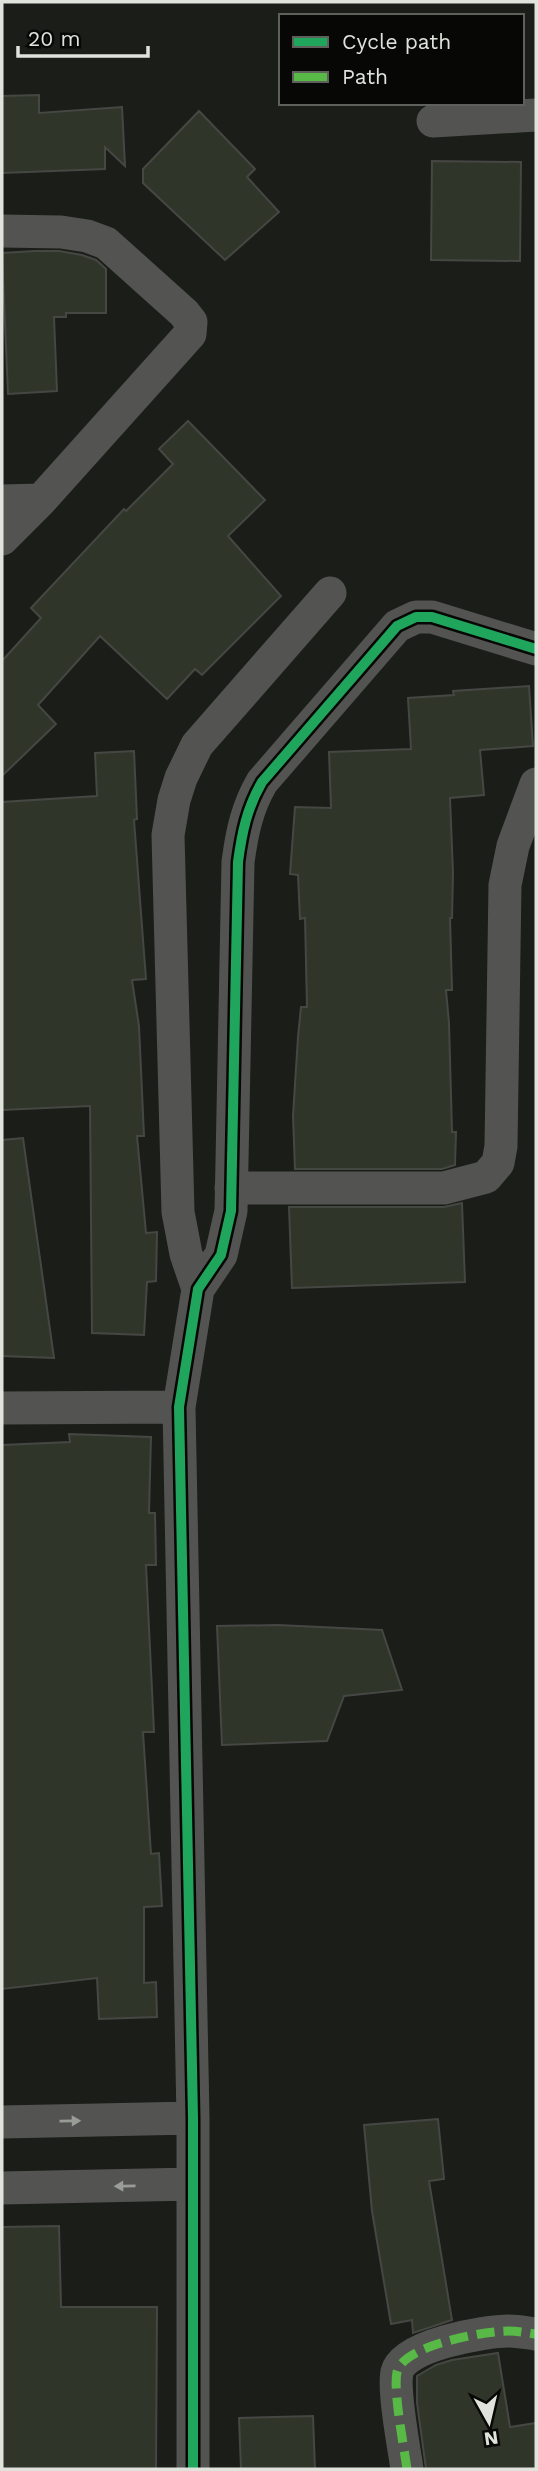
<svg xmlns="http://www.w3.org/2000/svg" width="538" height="2471" viewBox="0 0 538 2471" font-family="'Work Sans',sans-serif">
<rect width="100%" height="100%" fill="#1b1d18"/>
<!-- building -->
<path fill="#30352a" stroke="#454743" stroke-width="2" d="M 39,95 L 39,113 L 122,107 L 125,166 L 105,147 L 105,169 L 2,173 L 2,96 Z
M 199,111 L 255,169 L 247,177 L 279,212 L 225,260 L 143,183 L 143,169 Z
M 432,161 L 521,162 L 520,261 L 431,260 Z
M 35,251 L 59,251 L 82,255 L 96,260 L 106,269 L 106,313 L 66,313 L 66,317 L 54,317 L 57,391 L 8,394 L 2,253 Z
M 188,421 L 265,500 L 228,536 L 281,596 L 202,675 L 195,669 L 167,699 L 100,636 L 38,705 L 56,724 L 2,776 L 2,661 L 41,618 L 31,608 L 124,509 L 126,511 L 173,464 L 159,449 Z
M 529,686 L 533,746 L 480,750 L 484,795 L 450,798 L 453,873 L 452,918 L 450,918 L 452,990 L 446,990 L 449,1023 L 452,1132 L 456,1132 L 455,1165 L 442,1169 L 295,1169 L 293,1116 L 298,1037 L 301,1007 L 307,1007 L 305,918 L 300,919 L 298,875 L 290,874 L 295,807 L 331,808 L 329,752 L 411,749 L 408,698 L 454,695 L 453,691 Z
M 134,751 L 137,819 L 134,820 L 146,979 L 132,980 L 139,1026 L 144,1136 L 137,1136 L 146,1233 L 157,1232 L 156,1281 L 147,1282 L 144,1335 L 92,1333 L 90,1106 L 2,1110 L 2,802 L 97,796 L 95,753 Z
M 23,1138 L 54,1358 L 2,1356 L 2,1140 Z
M 462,1203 L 465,1282 L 292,1288 L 289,1207 L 444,1207 Z
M 69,1434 L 151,1437 L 149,1513 L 155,1513 L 156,1565 L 146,1565 L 154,1732 L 143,1732 L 151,1854 L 159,1853 L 162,1906 L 144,1907 L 144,1983 L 156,1982 L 157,2017 L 99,2019 L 97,1978 L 2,1989 L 2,1445 L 70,1442 Z
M 278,1625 L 382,1630 L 402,1690 L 344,1696 L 327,1741 L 222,1745 L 217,1626 Z
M 438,2119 L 444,2179 L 429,2181 L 452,2320 L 413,2333 L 412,2320 L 391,2324 L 372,2211 L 364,2125 Z
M 59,2226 L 61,2307 L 157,2307 L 156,2469 L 2,2469 L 2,2227 Z
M 498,2353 L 510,2427 L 536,2423 L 536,2469 L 426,2469 L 417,2403 L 417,2376 L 436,2365 L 452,2360 Z
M 313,2416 L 315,2469 L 241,2469 L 239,2418 Z"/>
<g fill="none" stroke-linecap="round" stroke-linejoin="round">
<!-- street -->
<path stroke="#535452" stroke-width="33" d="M 433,121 L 536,115
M 2,231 L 61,232 L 87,236 L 106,243 L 184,313 L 191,322 L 190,334 L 41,500 L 2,539
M 2,501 L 41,500
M 231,1188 L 444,1188 L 486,1177 L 498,1163 L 501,1146 L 505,885 L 513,846 L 536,784
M 198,1289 L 186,1254 L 178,1212 L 168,835 L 174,800 L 181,778 L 197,745 L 330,593
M 2,1408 L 179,1407
M 2,2122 L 193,2118
M 2,2188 L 193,2184
M 193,2469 L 193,2118 L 179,1407 L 198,1289 L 221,1255 L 231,1211 L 238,862 C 242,832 247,808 262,782 L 397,626 L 416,617 L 432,617 L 536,649
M 407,2469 C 404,2447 393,2391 397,2372 C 403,2345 485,2331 509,2331 C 518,2331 527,2333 536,2334"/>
<!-- quiet -->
<path stroke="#58b947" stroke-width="9" stroke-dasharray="18 9" stroke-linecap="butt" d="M 407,2469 C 404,2447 393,2391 397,2372 C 403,2345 485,2331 509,2331 C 518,2331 527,2333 536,2334"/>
<defs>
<path id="cycleway" d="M 193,2469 L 193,2118 L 179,1407 L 198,1289 L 221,1255 L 231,1211 L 238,862 C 242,832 247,808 262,782 L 397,626 L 416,617 L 432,617 L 536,649"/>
</defs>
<!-- cycleway casing -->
<use href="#cycleway" stroke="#070805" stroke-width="15"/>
<!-- cycleway -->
<use href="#cycleway" stroke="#20a55d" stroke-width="10"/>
</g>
<!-- one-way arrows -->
<defs><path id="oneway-solid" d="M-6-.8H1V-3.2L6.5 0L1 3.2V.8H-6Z" transform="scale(1.75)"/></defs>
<g fill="#999c97">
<use href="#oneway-solid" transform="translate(70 2121) rotate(-1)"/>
<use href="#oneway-solid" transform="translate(125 2186) rotate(179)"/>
</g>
<!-- border -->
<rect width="538" height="2471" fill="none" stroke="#dfe3dc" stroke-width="7"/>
<!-- legend -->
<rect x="279" y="14" width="245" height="91" fill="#070805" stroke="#5d605b" stroke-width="2"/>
<rect x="293" y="37" width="35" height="10" fill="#20a55d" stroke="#5d605b" stroke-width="2"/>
<text x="342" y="49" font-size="21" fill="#dfe3dc">Cycle path</text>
<rect x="293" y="72" width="35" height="10" fill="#58b947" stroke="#5d605b" stroke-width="2"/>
<text x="342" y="84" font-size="21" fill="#dfe3dc">Path</text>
<!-- north arrow -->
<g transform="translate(489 2422) rotate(172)" stroke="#070805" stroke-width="5" paint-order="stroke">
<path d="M0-5L12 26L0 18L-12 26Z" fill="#dfe3dc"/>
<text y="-10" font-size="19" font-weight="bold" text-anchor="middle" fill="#dfe3dc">N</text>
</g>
<!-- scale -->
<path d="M18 46v10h130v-10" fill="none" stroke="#dfe3dc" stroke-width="3.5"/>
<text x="28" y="46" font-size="21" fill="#dfe3dc" stroke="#070805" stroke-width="5" paint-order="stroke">20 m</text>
</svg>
